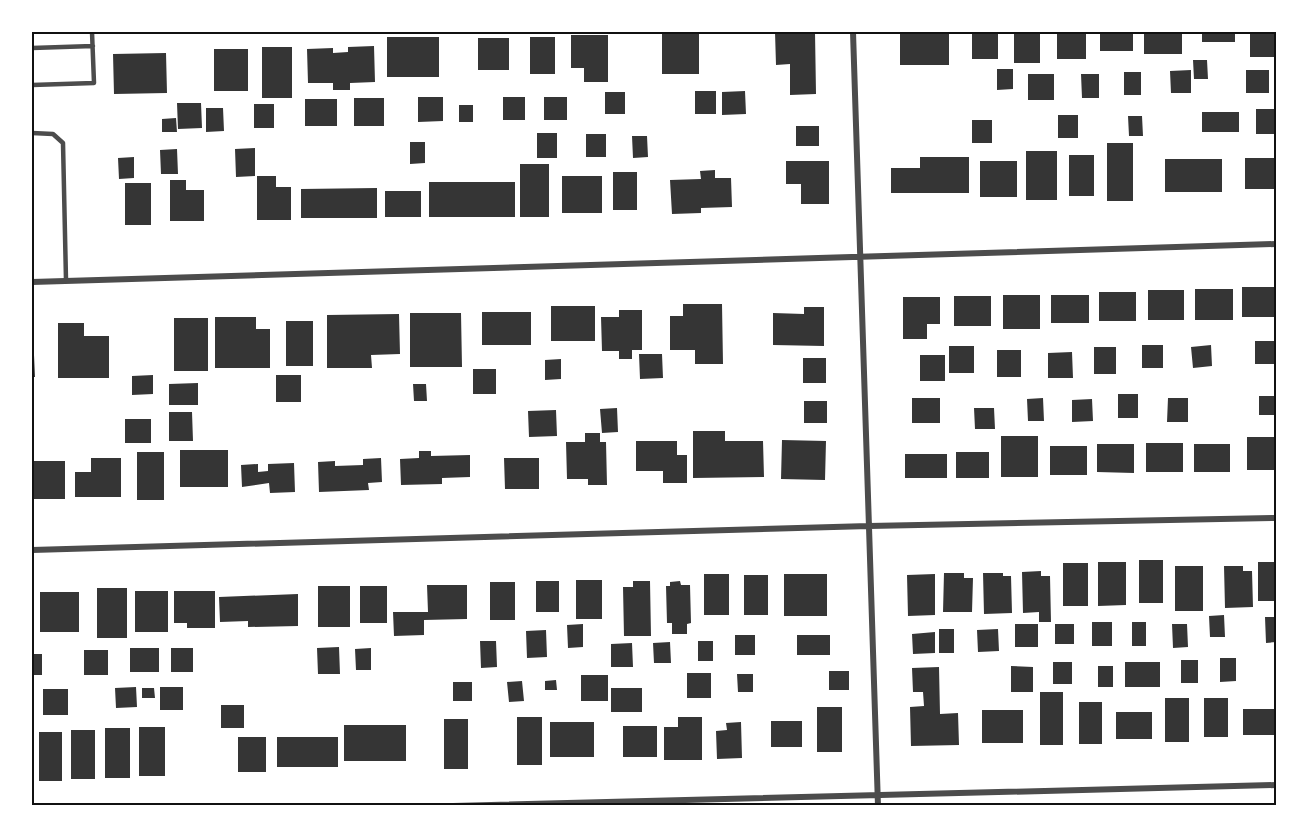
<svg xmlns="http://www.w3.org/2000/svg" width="1308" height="837" viewBox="0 0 1308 837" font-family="Ubuntu,sans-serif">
<rect width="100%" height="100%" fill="#fff"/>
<!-- building -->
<path fill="#353535" d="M 662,32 L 699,32 L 699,74 L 662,74 Z
M 775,32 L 815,32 L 816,94 L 790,95 L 790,64 L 776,65 Z
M 900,32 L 949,32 L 949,65 L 900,65 Z
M 972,32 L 998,32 L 998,59 L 972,59 Z
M 1014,32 L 1040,32 L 1040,63 L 1014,63 Z
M 1057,32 L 1086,32 L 1086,59 L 1057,59 Z
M 1100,32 L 1133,32 L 1133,51 L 1100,51 Z
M 1144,32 L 1182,32 L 1182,54 L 1144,54 Z
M 1202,32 L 1235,32 L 1235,42 L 1202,42 Z
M 1250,32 L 1276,32 L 1276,57 L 1250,57 Z
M 571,35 L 608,35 L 608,82 L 584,82 L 584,68 L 571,68 Z
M 387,37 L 439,37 L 439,77 L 387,77 Z
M 530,37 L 555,37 L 555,74 L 530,74 Z
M 478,38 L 509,38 L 509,70 L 478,70 Z
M 374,46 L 375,82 L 350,83 L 350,90 L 333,90 L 333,83 L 308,83 L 307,49 L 333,48 L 333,53 L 348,52 L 348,47 Z
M 262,47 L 292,47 L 292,98 L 262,98 Z
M 214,49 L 248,49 L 248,91 L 214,91 Z
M 166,53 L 167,93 L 114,94 L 113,54 Z
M 1193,60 L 1207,60 L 1208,79 L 1194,79 Z
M 997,69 L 1013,69 L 1013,89 L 997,90 Z
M 1191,70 L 1191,93 L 1171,93 L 1170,71 Z
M 1246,70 L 1269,70 L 1269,93 L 1246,93 Z
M 1124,72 L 1141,72 L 1141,95 L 1124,95 Z
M 1028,74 L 1054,74 L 1054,100 L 1028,100 Z
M 1081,74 L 1099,74 L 1099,98 L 1082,98 Z
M 695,91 L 716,91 L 716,114 L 695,114 Z
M 745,91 L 746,114 L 722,115 L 722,92 Z
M 605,92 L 625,92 L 625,114 L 605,114 Z
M 418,97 L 443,97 L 443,121 L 418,122 Z
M 503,97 L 525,97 L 525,120 L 503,120 Z
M 544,97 L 567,97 L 567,120 L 544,120 Z
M 354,98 L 384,98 L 384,126 L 354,126 Z
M 305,99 L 337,99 L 337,126 L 305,126 Z
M 177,103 L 201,103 L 202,128 L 178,129 Z
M 254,104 L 274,104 L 274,128 L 254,128 Z
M 459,105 L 473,105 L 473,122 L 459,122 Z
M 206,108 L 223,108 L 224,131 L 206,132 Z
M 1256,109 L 1276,109 L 1276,134 L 1256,134 Z
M 1202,112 L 1239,112 L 1239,132 L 1202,132 Z
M 1058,115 L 1078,115 L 1078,138 L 1058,138 Z
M 1128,116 L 1142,116 L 1143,136 L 1129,136 Z
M 176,118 L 177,132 L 162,132 L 162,119 Z
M 972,120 L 992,120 L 992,143 L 972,143 Z
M 796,126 L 819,126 L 819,146 L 796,146 Z
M 537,133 L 557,133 L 557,158 L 537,158 Z
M 586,134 L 606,134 L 606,157 L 586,157 Z
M 632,136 L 647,136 L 648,157 L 633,158 Z
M 410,142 L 425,142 L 425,163 L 410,164 Z
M 1107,143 L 1133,143 L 1133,201 L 1107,201 Z
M 255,148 L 255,176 L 236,177 L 235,149 Z
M 177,149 L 178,174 L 161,174 L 160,150 Z
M 1026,151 L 1057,151 L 1057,200 L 1026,200 Z
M 1069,155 L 1094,155 L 1094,196 L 1069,196 Z
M 134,157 L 134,178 L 119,179 L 118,158 Z
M 920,157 L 969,157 L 969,193 L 891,193 L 891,168 L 920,168 Z
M 1245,158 L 1276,158 L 1276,189 L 1245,189 Z
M 1165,159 L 1222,159 L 1222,192 L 1165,192 Z
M 786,161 L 829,161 L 829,204 L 801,204 L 801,184 L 786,184 Z
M 980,161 L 1017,161 L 1017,197 L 980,197 Z
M 520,164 L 549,164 L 549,217 L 520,217 Z
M 715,170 L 715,178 L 731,178 L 732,207 L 701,208 L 701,213 L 672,214 L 670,180 L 701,179 L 700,171 Z
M 613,172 L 637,172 L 637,210 L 613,210 Z
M 257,176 L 276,176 L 276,187 L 291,187 L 291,220 L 257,220 Z
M 562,176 L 602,176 L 602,213 L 562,213 Z
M 170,180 L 186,180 L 186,190 L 204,190 L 204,221 L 170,221 Z
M 429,182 L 515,182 L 515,217 L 429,217 Z
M 125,183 L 151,183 L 151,225 L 125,225 Z
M 377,188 L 377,218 L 301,218 L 301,189 Z
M 385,191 L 421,191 L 421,217 L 385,217 Z
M 1242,287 L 1276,287 L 1276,317 L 1242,317 Z
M 1195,289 L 1233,289 L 1233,320 L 1195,320 Z
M 1148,290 L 1184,290 L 1184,320 L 1148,320 Z
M 1099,292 L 1136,292 L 1136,321 L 1099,321 Z
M 1003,295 L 1040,295 L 1040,329 L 1003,329 Z
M 1051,295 L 1089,295 L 1089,323 L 1051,323 Z
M 954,296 L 991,296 L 991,326 L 954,326 Z
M 903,297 L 940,297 L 940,324 L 927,324 L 927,339 L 903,339 Z
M 683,304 L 722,304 L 723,364 L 695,364 L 695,350 L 670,350 L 670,316 L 683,316 Z
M 551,306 L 595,306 L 595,341 L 551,341 Z
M 804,307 L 824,307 L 824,346 L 773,345 L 773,313 L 804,314 Z
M 619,310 L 642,310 L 642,350 L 632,350 L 632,359 L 619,359 L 619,351 L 602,351 L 601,317 L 619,317 Z
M 482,312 L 531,312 L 531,345 L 482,345 Z
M 410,313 L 461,313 L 462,367 L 410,367 Z
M 399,314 L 400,354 L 371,355 L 372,368 L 327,368 L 327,315 Z
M 215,317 L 256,317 L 256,329 L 270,329 L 270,368 L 215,368 Z
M 174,318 L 208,318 L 208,371 L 174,371 Z
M 286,321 L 313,321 L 313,366 L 286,366 Z
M 58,323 L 84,323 L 84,336 L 109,336 L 109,378 L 58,378 Z
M 32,333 L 33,333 L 35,377 L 32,377 Z
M 1255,341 L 1276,341 L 1276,364 L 1255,364 Z
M 1142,345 L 1163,345 L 1163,368 L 1142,368 Z
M 1211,345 L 1212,366 L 1193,368 L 1191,347 Z
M 949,346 L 974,346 L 974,373 L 949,373 Z
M 1094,347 L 1116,347 L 1116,374 L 1094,374 Z
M 997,350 L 1021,350 L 1021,377 L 997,377 Z
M 1072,352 L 1073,378 L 1048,378 L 1048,353 Z
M 639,354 L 662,354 L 663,378 L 640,379 Z
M 920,355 L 945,355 L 945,381 L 920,381 Z
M 803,358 L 826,358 L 826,383 L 803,383 Z
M 561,359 L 561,379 L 545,380 L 545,360 Z
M 473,369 L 496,369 L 496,394 L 473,394 Z
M 153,375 L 153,394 L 132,395 L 132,376 Z
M 276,375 L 301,375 L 301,402 L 276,402 Z
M 198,383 L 198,405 L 169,405 L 169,384 Z
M 413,384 L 426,384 L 427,401 L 414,401 Z
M 1118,394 L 1138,394 L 1138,418 L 1118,418 Z
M 1259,396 L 1276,396 L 1276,415 L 1259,415 Z
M 912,398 L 940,398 L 940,423 L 912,423 Z
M 1043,398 L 1044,421 L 1028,421 L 1027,399 Z
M 1168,398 L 1188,398 L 1188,422 L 1167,422 Z
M 1092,399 L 1093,421 L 1072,422 L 1072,400 Z
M 804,401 L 827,401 L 827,423 L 804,423 Z
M 617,408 L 618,432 L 602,433 L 600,409 Z
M 974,408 L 994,408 L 995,429 L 975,429 Z
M 556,410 L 557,436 L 529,437 L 528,411 Z
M 169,412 L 192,412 L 193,441 L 169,441 Z
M 125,419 L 151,419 L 151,443 L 125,443 Z
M 693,431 L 725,431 L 725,441 L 763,441 L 764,477 L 693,478 Z
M 585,433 L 600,433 L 600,442 L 606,442 L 607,485 L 588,485 L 588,479 L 567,479 L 566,442 L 585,442 Z
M 1001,436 L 1038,436 L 1038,477 L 1001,477 Z
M 1247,437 L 1276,437 L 1276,470 L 1247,470 Z
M 782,440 L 826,441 L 825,480 L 781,479 Z
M 636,441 L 677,441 L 677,455 L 687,455 L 687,483 L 663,483 L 663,471 L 636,471 Z
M 1146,443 L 1183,443 L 1183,472 L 1146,472 Z
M 1097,444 L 1134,444 L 1134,473 L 1097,472 Z
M 1194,444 L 1230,444 L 1230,472 L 1194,472 Z
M 1050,446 L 1087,446 L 1087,475 L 1050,475 Z
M 180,450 L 228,450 L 228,487 L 180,487 Z
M 419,451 L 431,451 L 431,456 L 470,455 L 470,477 L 442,478 L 442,484 L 401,485 L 400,459 L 419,458 Z
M 137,452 L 164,452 L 164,500 L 137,500 Z
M 956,452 L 989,452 L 989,478 L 956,478 Z
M 905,454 L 947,454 L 947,478 L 905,478 Z
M 91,458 L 121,458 L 121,497 L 75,497 L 75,472 L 91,472 Z
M 381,458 L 382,482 L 368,483 L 369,490 L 319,492 L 318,462 L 335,461 L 335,466 L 363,465 L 363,459 Z
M 504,458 L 539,458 L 539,489 L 505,489 Z
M 32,461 L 65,461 L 65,499 L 32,499 Z
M 294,463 L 295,492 L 270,493 L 269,483 L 242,487 L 241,465 L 258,464 L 258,472 L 268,471 L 268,464 Z
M 1139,560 L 1163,560 L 1163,603 L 1139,603 Z
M 1098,562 L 1126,562 L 1126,605 L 1098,606 Z
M 1258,562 L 1276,562 L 1276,601 L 1258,601 Z
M 1063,563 L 1088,563 L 1088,606 L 1063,606 Z
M 1175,566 L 1203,566 L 1203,611 L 1175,611 Z
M 1224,566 L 1243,566 L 1243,571 L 1252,571 L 1253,607 L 1225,608 Z
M 1041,571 L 1041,576 L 1050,576 L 1051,622 L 1039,622 L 1039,612 L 1023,613 L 1022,572 Z
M 944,573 L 964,573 L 964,578 L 973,578 L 972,612 L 943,612 Z
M 983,573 L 1003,573 L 1003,576 L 1011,576 L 1012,613 L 984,614 Z
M 704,574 L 729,574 L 729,615 L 704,615 Z
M 784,574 L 827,574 L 827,616 L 784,616 Z
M 935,574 L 935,615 L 908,616 L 907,575 Z
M 744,575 L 768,575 L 768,615 L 744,615 Z
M 576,580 L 602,580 L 602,619 L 576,619 Z
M 536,581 L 559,581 L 559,612 L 536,612 Z
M 633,581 L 650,581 L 651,636 L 624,636 L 623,587 L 633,587 Z
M 680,581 L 681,585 L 690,585 L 691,623 L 687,624 L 687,634 L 672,634 L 672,623 L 667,623 L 666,586 L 670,586 L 670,582 Z
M 490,582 L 515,582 L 515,620 L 490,620 Z
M 427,585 L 467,585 L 467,619 L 424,620 L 424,635 L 394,636 L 393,612 L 428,612 Z
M 318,586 L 350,586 L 350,627 L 318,627 Z
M 360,586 L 387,586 L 387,623 L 360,623 Z
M 97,588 L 127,588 L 127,638 L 97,638 Z
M 135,591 L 168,591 L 168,632 L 135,632 Z
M 174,591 L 215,591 L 215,628 L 187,628 L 187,623 L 174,623 Z
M 40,592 L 79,592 L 79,632 L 40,632 Z
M 298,594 L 298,626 L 248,627 L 248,621 L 220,622 L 219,597 Z
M 1224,615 L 1225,637 L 1210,637 L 1209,616 Z
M 1265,617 L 1276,617 L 1276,642 L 1266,643 Z
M 1092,622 L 1112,622 L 1112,646 L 1092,646 Z
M 1132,622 L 1146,622 L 1146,646 L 1132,646 Z
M 583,624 L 583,647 L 568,648 L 567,625 Z
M 1015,624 L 1038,624 L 1038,647 L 1015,647 Z
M 1055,624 L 1074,624 L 1074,644 L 1055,644 Z
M 1172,624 L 1187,624 L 1188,647 L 1173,648 Z
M 939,629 L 954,629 L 954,653 L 939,653 Z
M 998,629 L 999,651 L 978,652 L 977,630 Z
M 546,630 L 547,657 L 527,658 L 526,631 Z
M 935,632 L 935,653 L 913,654 L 912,634 Z
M 735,635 L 755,635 L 755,655 L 735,655 Z
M 797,635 L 830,635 L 830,655 L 797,655 Z
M 480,641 L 496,641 L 497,667 L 481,668 Z
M 698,641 L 713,641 L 713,661 L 698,661 Z
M 670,642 L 671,663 L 654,663 L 653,643 Z
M 632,643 L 633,667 L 611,667 L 611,644 Z
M 339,647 L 340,674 L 318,674 L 317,648 Z
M 130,648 L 159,648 L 159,672 L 130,672 Z
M 171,648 L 193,648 L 193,672 L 171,672 Z
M 371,648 L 371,670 L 356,670 L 355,649 Z
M 84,650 L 108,650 L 108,675 L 84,675 Z
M 32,654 L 42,654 L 42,675 L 32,675 Z
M 1220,658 L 1236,658 L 1236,681 L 1220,682 Z
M 1181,660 L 1198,660 L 1198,683 L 1181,683 Z
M 1053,662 L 1072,662 L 1072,684 L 1053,684 Z
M 1125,662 L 1160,662 L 1160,687 L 1125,687 Z
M 1011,666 L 1033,667 L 1033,692 L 1011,692 Z
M 1098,666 L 1113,666 L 1113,687 L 1098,687 Z
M 939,667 L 940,714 L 958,713 L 959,745 L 911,746 L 910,707 L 924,706 L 923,692 L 913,692 L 912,668 Z
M 829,671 L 849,671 L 849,690 L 829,690 Z
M 687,673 L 711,673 L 711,698 L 687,698 Z
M 737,674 L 753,674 L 753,692 L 738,692 Z
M 581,675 L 608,675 L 608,701 L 581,701 Z
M 556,680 L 557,690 L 545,690 L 545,681 Z
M 522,681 L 524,701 L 509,702 L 507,682 Z
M 453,682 L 472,682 L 472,701 L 453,701 Z
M 136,687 L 137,707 L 116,708 L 115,688 Z
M 160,687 L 183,687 L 183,710 L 160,710 Z
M 142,688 L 154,688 L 155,698 L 142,698 Z
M 611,688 L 642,688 L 642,712 L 611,712 Z
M 43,689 L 68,689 L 68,715 L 43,715 Z
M 1040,692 L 1063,692 L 1063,745 L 1040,745 Z
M 1165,698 L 1189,698 L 1189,742 L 1165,742 Z
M 1204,698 L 1228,698 L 1228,737 L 1204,737 Z
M 1079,702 L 1102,702 L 1102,744 L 1079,744 Z
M 221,705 L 244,705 L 244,728 L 221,728 Z
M 817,707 L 842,707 L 842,752 L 817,752 Z
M 1243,709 L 1276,709 L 1276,735 L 1243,735 Z
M 982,710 L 1023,710 L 1023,743 L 982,743 Z
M 1116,712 L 1152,712 L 1152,739 L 1116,739 Z
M 517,717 L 542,717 L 542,765 L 517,765 Z
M 678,717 L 702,717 L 702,760 L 664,760 L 664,727 L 678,727 Z
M 444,719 L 468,719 L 468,769 L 444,769 Z
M 771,721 L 802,721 L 802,747 L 771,747 Z
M 550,722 L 594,722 L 594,757 L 550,757 Z
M 741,722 L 742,758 L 717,759 L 716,731 L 727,730 L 726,723 Z
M 344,725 L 406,725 L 406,761 L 344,761 Z
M 623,726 L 657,726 L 657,757 L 623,757 Z
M 139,727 L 165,727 L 165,776 L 139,776 Z
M 105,728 L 130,728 L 130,778 L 105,778 Z
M 71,730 L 95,730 L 95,779 L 71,779 Z
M 39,732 L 62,732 L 62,781 L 39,781 Z
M 238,737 L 266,737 L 266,772 L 238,772 Z
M 277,737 L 338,737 L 338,767 L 277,767 Z"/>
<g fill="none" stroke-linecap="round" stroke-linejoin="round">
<!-- service -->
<path stroke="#4c4c4c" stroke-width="4.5" d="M 32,48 L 93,46
M 32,85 L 94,83 L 92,32
M 32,133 L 53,134 L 63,143 L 66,280"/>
<!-- minor -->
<path stroke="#4c4c4c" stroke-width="6" d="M 853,32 L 878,806
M 32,282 L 1276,244
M 32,550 L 869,526 L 1276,518
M 453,806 L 1276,785"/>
</g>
<!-- border -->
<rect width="1308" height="837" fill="none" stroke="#ffffff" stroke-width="66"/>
<rect x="33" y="33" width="1242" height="771" fill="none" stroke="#111" stroke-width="2"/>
</svg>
